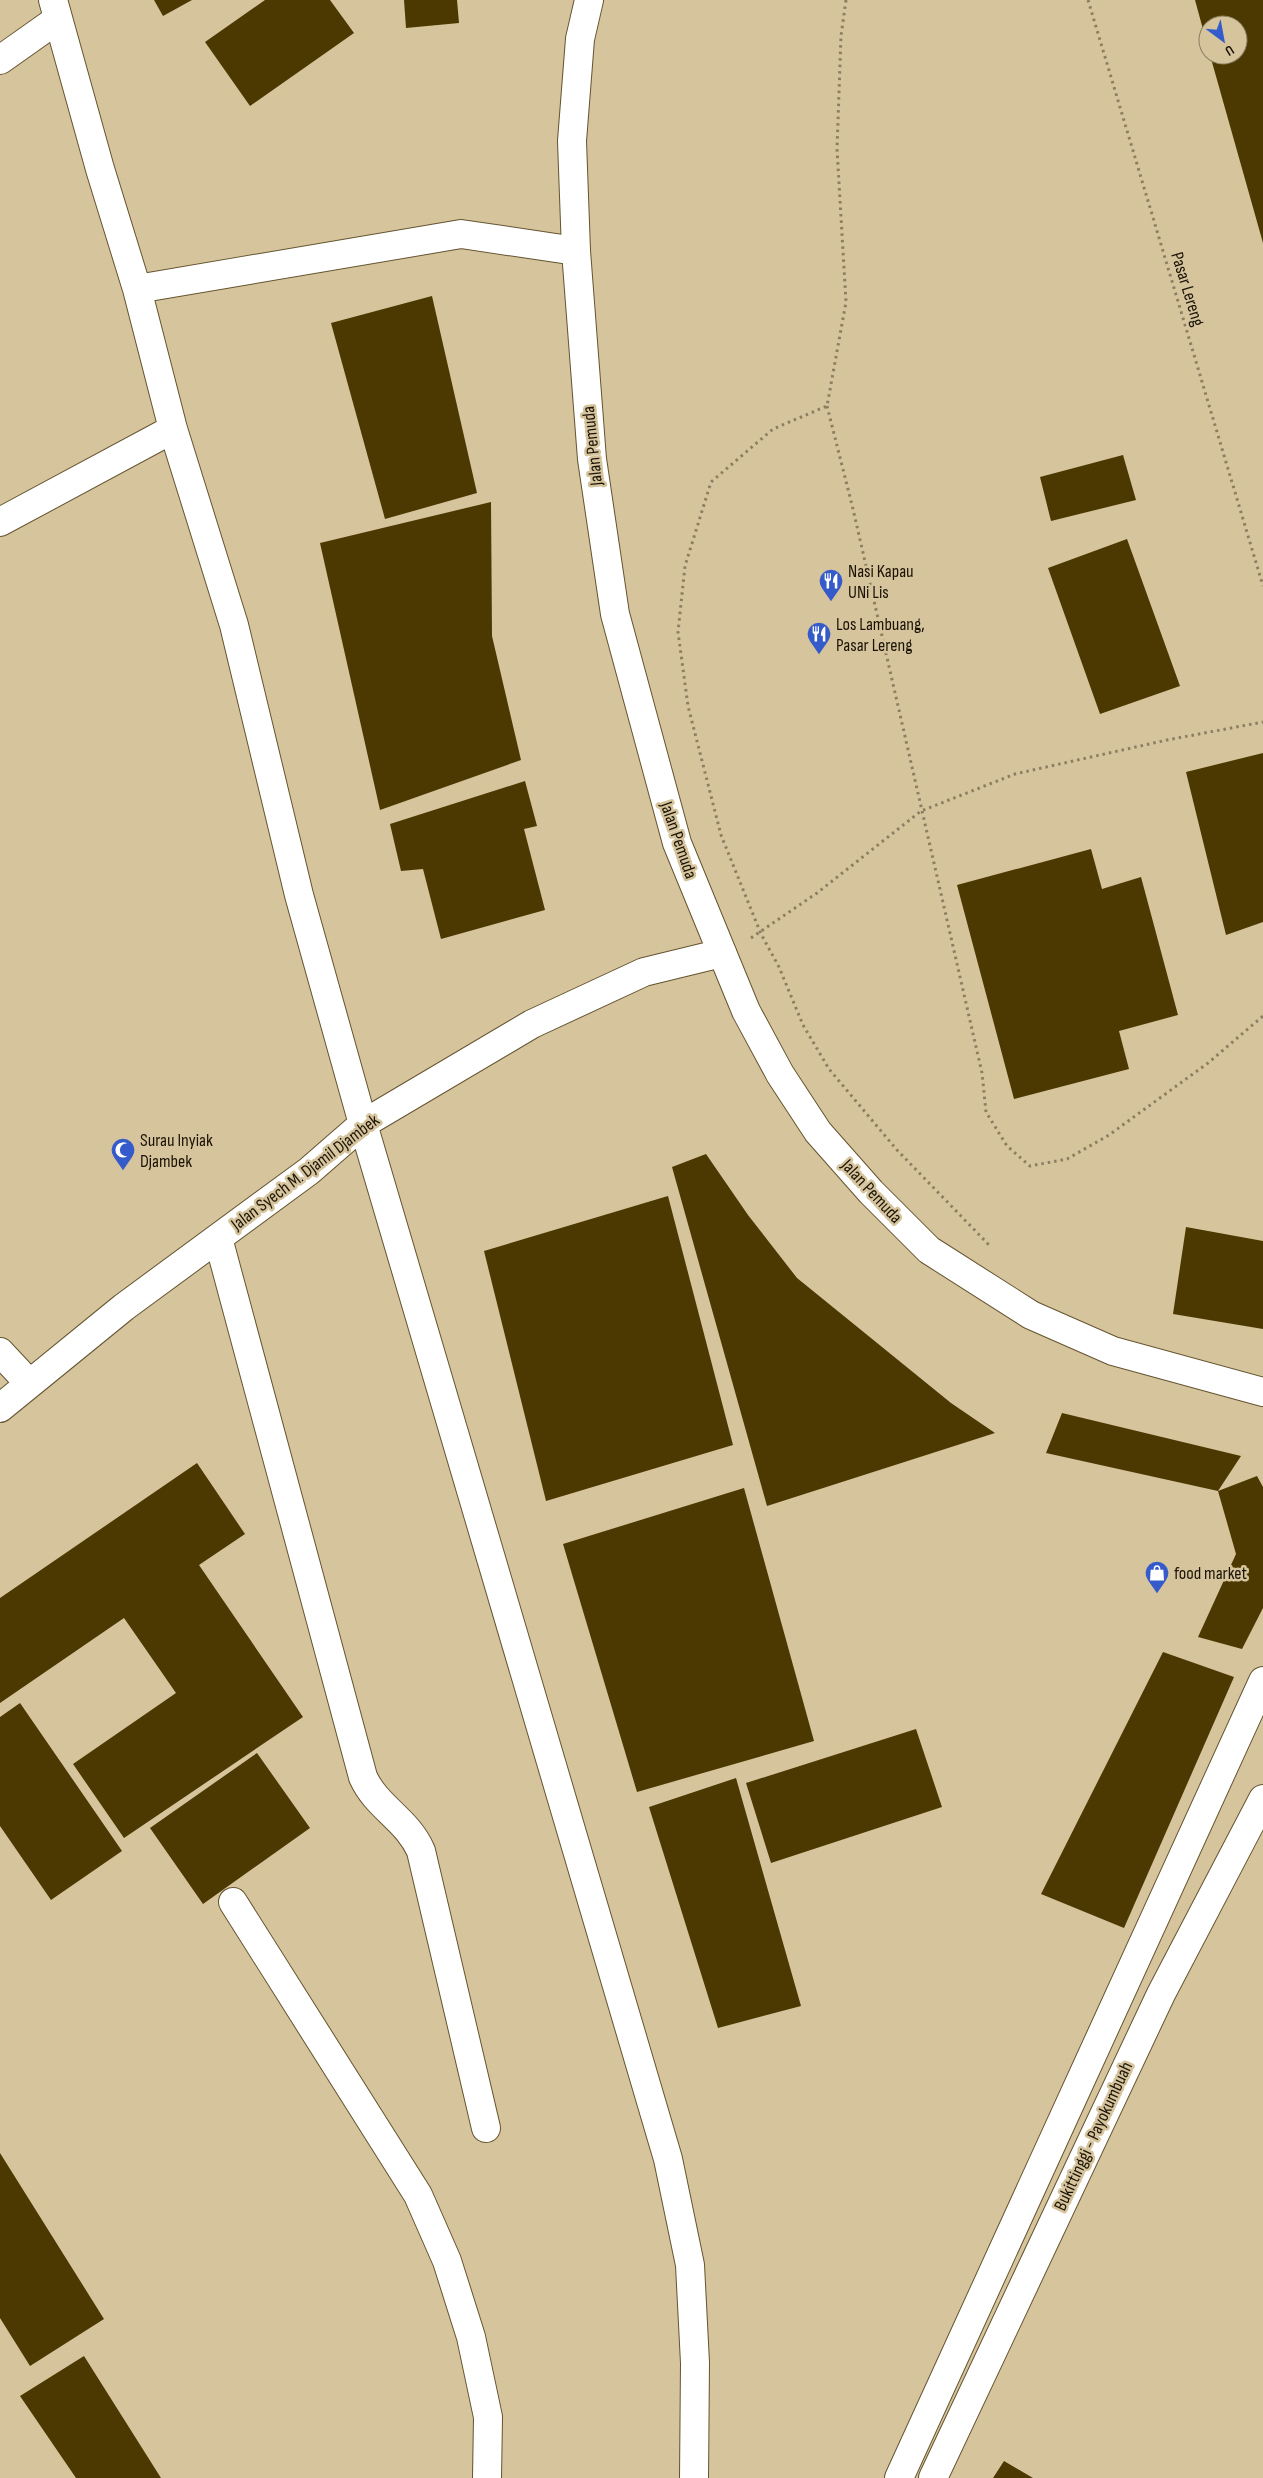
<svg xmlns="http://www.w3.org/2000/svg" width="1263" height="2478" viewBox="0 0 1263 2478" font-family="'Sofia Sans Condensed',sans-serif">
<rect width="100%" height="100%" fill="#d6c49d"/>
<!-- building -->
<path fill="#4c3801" d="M 154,0 L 192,0 L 163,16 Z
M 265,0 L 330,0 L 354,33 L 250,106 L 205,42 Z
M 404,0 L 457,0 L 459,23 L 406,28 Z
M 1195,0 L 1263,0 L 1263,243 L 1210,55 L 1238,55 L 1238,25 L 1208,25 L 1207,44 Z
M 432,296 L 477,493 L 385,519 L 331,323 Z
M 1123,455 L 1136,500 L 1051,521 L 1040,477 Z
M 491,502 L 492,636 L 521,760 L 380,810 L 320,543 Z
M 1127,539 L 1180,686 L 1100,714 L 1048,568 Z
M 1263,753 L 1263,922 L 1226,935 L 1186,772 Z
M 525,781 L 537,826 L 524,829 L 545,910 L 441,939 L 423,869 L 401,871 L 390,824 Z
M 1091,849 L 1102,889 L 1141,877 L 1178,1015 L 1119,1031 L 1129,1069 L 1014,1099 L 957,885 Z
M 706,1154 L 748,1215 L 797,1278 L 951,1403 L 995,1433 L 767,1506 L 672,1167 Z
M 668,1196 L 733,1445 L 546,1501 L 484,1251 Z
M 1186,1227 L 1263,1241 L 1263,1329 L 1173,1314 Z
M 1062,1413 L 1241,1456 L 1218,1491 L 1257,1476 L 1263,1487 L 1263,1608 L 1242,1649 L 1198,1637 L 1236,1554 L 1218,1491 L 1046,1453 Z
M 197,1463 L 245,1534 L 199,1565 L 303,1717 L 124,1838 L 73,1764 L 176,1693 L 124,1618 L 0,1703 L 0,1598 Z
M 744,1488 L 814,1741 L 637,1792 L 563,1544 Z
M 1163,1652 L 1234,1677 L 1124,1928 L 1041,1894 Z
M 20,1703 L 122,1851 L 51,1900 L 0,1826 L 0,1717 Z
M 916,1729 L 942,1807 L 771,1863 L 746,1783 Z
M 257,1753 L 310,1828 L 203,1904 L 150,1828 Z
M 736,1778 L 801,2006 L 718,2028 L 649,1807 Z
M 0,2153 L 104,2319 L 30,2366 L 0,2318 Z
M 84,2356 L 161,2478 L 76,2478 L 20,2396 Z
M 1004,2461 L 1033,2478 L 993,2478 Z"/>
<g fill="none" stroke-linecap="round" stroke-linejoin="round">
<defs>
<path id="minor" d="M 53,0 L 100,169 L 137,289 L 173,429 L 234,625 L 299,895 L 363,1124 L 668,2159 L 690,2265 L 695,2363 L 694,2478
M 0,60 L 58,19
M 137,289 L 461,234 L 576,251
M 0,522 L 173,429
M 218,1238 L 363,1777 C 377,1808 407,1819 421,1851 L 486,2128
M 0,1352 L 29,1383
M 0,1408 L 124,1307 L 309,1171 L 363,1124 L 532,1024 L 644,972 L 722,953
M 233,1902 L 418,2195 L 447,2261 L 471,2337 L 488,2417 L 487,2478"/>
<path id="major" d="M 589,0 L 580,39 L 572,141 L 576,251 L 592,459 L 615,614 L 677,843 L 746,1011 L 780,1074 L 818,1132 L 871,1192 L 929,1250 L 1031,1315 L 1113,1351 L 1263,1392
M 899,2478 L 1263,1681
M 933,2478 L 1161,1994 L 1263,1799"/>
</defs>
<!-- minor casing -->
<use href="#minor" stroke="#645430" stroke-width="30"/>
<!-- major casing -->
<use href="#major" stroke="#645430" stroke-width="30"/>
<!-- path -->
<path stroke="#8c7f61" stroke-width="3" stroke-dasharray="2.5 4" stroke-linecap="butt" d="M 846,0 L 841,36 L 837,149 L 846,302 L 827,406 L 773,429 L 711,482 L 685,566 L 678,632 L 688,706 L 721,835 L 761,934 L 779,967 L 803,1025 L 829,1069 L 897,1150 L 991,1247
M 1088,0 L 1263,586
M 827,406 L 853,509 L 982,1073 L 986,1112 L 1007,1146 L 1030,1166 L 1067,1159 L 1109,1135 L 1208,1063 L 1263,1016
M 751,938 L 817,893 L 921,811 L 1015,774 L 1167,740 L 1263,722"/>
<!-- minor -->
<use href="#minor" stroke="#fff" stroke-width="28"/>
<!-- major -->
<use href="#major" stroke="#fff" stroke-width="28"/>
</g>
<!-- icons -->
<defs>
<symbol id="restaurant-pin" viewBox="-11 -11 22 30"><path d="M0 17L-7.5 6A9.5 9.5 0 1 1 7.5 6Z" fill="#355bcb" stroke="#d6c49d"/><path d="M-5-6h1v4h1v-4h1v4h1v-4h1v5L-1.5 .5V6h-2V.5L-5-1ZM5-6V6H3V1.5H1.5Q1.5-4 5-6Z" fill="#fff"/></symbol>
<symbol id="mosque-pin" viewBox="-11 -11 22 30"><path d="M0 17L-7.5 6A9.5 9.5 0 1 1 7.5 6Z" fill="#355bcb" stroke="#d6c49d"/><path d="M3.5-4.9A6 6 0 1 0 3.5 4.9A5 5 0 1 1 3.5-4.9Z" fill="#fff"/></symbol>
<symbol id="shop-pin" viewBox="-11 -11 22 30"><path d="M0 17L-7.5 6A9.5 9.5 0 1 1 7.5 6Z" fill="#355bcb" stroke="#d6c49d"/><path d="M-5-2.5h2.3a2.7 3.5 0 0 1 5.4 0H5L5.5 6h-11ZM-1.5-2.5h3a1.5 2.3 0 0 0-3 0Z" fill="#fff"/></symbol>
</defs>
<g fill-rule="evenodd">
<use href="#restaurant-pin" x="817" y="567" width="28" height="38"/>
<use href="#restaurant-pin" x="805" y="620" width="28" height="38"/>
<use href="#mosque-pin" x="109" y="1136" width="28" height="38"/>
<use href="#shop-pin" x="1143" y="1559" width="28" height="38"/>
</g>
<g text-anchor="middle" stroke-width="5" stroke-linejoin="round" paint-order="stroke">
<!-- street labels -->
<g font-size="18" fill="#1b1406" stroke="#d6c49d">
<text transform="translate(1188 289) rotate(73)" y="6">Pasar Lereng</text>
<text transform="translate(592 446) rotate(-96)" y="6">Jalan Pemuda</text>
<text transform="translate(679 840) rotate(71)" y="6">Jalan Pemuda</text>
<text transform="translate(305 1172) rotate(-37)" y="6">Jalan Syech M. Djamil Djambek</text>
<text transform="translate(872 1191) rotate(47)" y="6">Jalan Pemuda</text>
<text transform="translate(1093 2136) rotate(-65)" y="6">Bukittinggi - Payokumbuah</text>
</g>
<!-- poi labels -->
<g font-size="18" fill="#1b1406" stroke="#d6c49d" text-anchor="start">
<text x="848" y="577">Nasi Kapau<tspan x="848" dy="21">UNi Lis</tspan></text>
<text x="836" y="630">Los Lambuang,<tspan x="836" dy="21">Pasar Lereng</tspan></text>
<text x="140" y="1146">Surau Inyiak<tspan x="140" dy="21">Djambek</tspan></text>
<text x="1174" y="1579">food market</text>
</g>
</g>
<!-- north arrow -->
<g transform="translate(1223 40) rotate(148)"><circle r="24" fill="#d6c49d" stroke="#8b7e61"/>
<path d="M0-4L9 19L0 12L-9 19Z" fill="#355bcb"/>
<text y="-8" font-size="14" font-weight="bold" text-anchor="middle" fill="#1b1406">U</text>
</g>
</svg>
